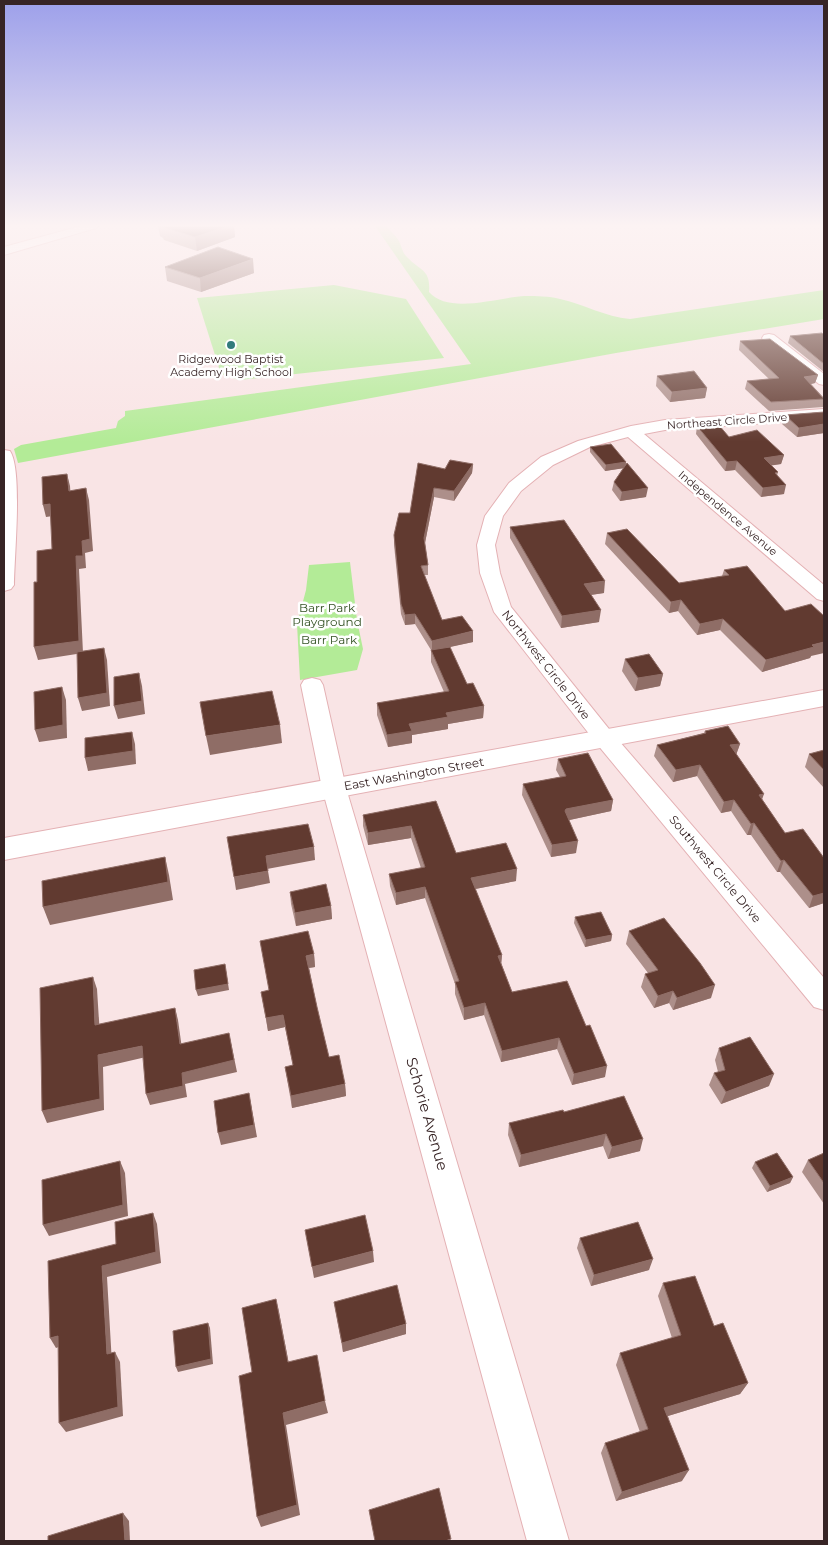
<svg xmlns="http://www.w3.org/2000/svg" width="828" height="1545" font-family="Montserrat,sans-serif">
	<style>
		.green { fill: #b3eb97 }
		.lines { fill: none; stroke-linecap: round; stroke-linejoin: round }
		.minor-casing { stroke: #e4b1b4; stroke-width: 2 }
		.tertiary-casing { stroke: #e4b1b4; stroke-width: 2 }
		.minor { fill: #fff; fill-rule: evenodd }
		.tertiary { fill: #fff; fill-rule: evenodd }
		.wall { fill: #ad8f8a }
		.shaded-wall { fill: #8f6d66 }
		.building { fill: #613a30; stroke: #8f6d66 }
		.poi-dot { fill: #327b7c; stroke: #fff; stroke-width: 2 }
		.labels { text-anchor: middle; stroke-width: 5; stroke-linejoin: round; paint-order: stroke }
		.far-poi-label { font-size: 11px; fill: #372425; stroke: #fff }
		.far-street-label { font-size: 11px; fill: #372425; stroke: #fff }
		.park-label { font-size: 12px; fill: #325022; stroke: #fff }
		.street-label { font-size: 12px; fill: #372425; stroke: #fff }
		.near-street-label { font-size: 15px; fill: #372425; stroke: #fff }
	</style>
	<rect width="100%" height="100%" fill="#f9e4e5"/>
	<g class="green">
		<path d="M375 226H386C390 230 396 236 399 241 402 247 402 253 408 258 420 271 431 269 429 292 449 315 498 297 525 296 537 296 549 296 560 299 584 304 605 317 630 319L824 290V319L616 353 18 463 14 449 21 445 116 428 118 421 125 416V411L471 364Z"/>
		<polygon points="334,285 406,299 444,358 239,380 221,374 197,298"/>
		<polygon points="350,562 357,620 363,649 357,670 300,680 297,624 306,590 309,565"/>
	</g>
	<g class="lines">
		<g class="minor-casing">
			<g id="minor">
				<polygon points="81,226 98,226 96,228 4,255 4,247"/>
				<polygon points="769,334 774,335 824,374 824,385 819,384 764,341 762,338 764,335"/>
				<polygon points="824,409 824,419 665,430 644,434 824,585 824,601 817,599 628,437 590,447 553,465 521,491 503,516 495,545 500,573 511,607 613,734 824,978 824,1010 814,1007 597,744 494,612 480,573 477,545 485,516 509,483 541,457 578,441 631,426 665,420"/>
				<path d="M4 450 10 451C23 470 14 558 14 585L11 589 4 591Z"/>
				<polygon points="312,678 320,680 323,685 346,788 569,1541 527,1541 322,788 301,685 304,680"/>
			</g>
		</g>
		<g class="tertiary-casing">
			<polygon id="tertiary" points="824,690 824,706 4,860 4,838"/>
		</g>
		<use href="#minor" class="minor"/>
		<use href="#tertiary" class="tertiary"/>
	</g>
	<g class="wall">
		<polygon points="158,226 234,226 235,237 197,251 164,240 163,238 160,236"/>
		<polygon points="165,267 254,273 201,292 167,281"/>
		<polygon points="824,335 824,372 788,343 790,336"/>
		<polygon points="740,341 818,375 815,383 811,384 824,398 823,407 769,411 745,389 747,381 769,379 739,350"/>
		<polygon points="657,376 707,388 705,398 670,402 656,386"/>
		<polygon points="824,412 824,433 797,437 782,424 785,415"/>
		<polygon points="697,426 784,455 781,464 771,465 778,472 777,476 784,494 761,497 735,470 725,471 696,434"/>
		<polygon points="590,447 626,462 626,464 646,497 620,501 612,490 614,482 623,468 605,471 590,452"/>
		<polygon points="473,464 472,473 454,501 434,497 425,543 428,565 428,575 424,575 442,620 473,642 444,648 467,684 484,706 483,718 448,724 448,729 412,735 412,743 388,747 377,715 377,703 444,692 431,662 431,650 415,624 405,625 401,614 394,545 394,535 445,469"/>
		<polygon points="510,527 604,593 591,595 599,622 561,628 510,538"/>
		<polygon points="607,533 679,583 722,576 724,570 811,656 810,658 762,672 720,630 697,635 678,611 669,613 605,544"/>
		<polygon points="625,659 663,674 660,686 635,691 622,671"/>
		<polygon points="705,731 740,744 736,755 762,799 785,833 824,858 824,903 809,908 780,872 777,872 751,835 747,835 731,811 721,813 697,776 673,782 654,756 657,745 704,733"/>
		<polygon points="824,750 824,788 805,767 809,754"/>
		<polygon points="558,759 613,800 611,811 569,820 576,853 551,857 522,795 523,784 560,777 556,770"/>
		<polygon points="436,801 456,853 516,881 475,889 502,955 501,963 512,992 605,1077 572,1085 557,1049 501,1062 484,1015 464,1020 455,994 455,984 425,898 396,905 390,886 389,874 421,868 411,838 368,845 363,826 363,815"/>
		<polygon points="290,892 331,906 332,919 296,926 291,904"/>
		<polygon points="575,917 612,935 611,941 585,947 574,923"/>
		<polygon points="629,931 711,998 673,1010 669,1003 654,1008 641,987 645,974 648,973 626,944"/>
		<polygon points="314,954 315,967 309,968 317,1007 329,1057 345,1084 346,1096 292,1108 285,1067 293,1065 285,1027 268,1031 261,992 269,991"/>
		<polygon points="719,1048 769,1086 721,1104 709,1085 714,1073 718,1072 715,1060"/>
		<polygon points="564,1112 640,1151 608,1159 603,1146 519,1167 508,1135 509,1123"/>
		<polygon points="824,1153 824,1204 802,1172 808,1160"/>
		<polygon points="755,1162 793,1177 790,1183 767,1192 752,1168"/>
		<polygon points="580,1238 649,1270 591,1286 577,1248"/>
		<polygon points="663,1283 714,1326 748,1383 740,1394 668,1416 682,1481 616,1501 601,1453 605,1443 640,1432 616,1365 620,1353 672,1338 658,1296"/>
		<polygon points="334,1302 406,1334 343,1352"/>
	</g>
	<g class="shaded-wall">
		<polygon points="229,226 234,226 235,237 197,251 195,237"/>
		<polygon points="253,259 254,273 201,292 200,278"/>
		<polygon points="818,375 815,383 802,386 804,377"/>
		<polygon points="707,388 705,398 670,402 672,392"/>
		<polygon points="824,424 824,433 797,437 799,428"/>
		<polygon points="784,455 781,464 762,467 764,458"/>
		<polygon points="737,461 735,470 725,471 727,462"/>
		<polygon points="626,462 625,468 605,471 606,465"/>
		<polygon points="473,464 472,473 454,501 454,491"/>
		<polygon points="67,474 70,486 71,502 69,491"/>
		<polygon points="786,485 784,494 761,497 763,488"/>
		<polygon points="86,488 89,500 93,551 85,553 86,568 79,569 83,653 38,660 34,647 76,556 82,541"/>
		<polygon points="434,488 434,497 424,548 424,538"/>
		<polygon points="648,488 646,497 620,501 622,492"/>
		<polygon points="50,504 53,516 46,517 43,505"/>
		<polygon points="605,581 604,593 583,596 584,584"/>
		<polygon points="681,600 678,611 669,613 671,602"/>
		<polygon points="601,610 599,622 561,628 562,616"/>
		<polygon points="415,614 415,624 405,625 405,615"/>
		<polygon points="723,619 720,630 697,635 700,624"/>
		<polygon points="473,631 473,642 432,651 432,641"/>
		<polygon points="824,642 824,653 811,656 810,658 762,672 766,660 812,645"/>
		<polygon points="104,648 107,660 110,706 82,711 78,698"/>
		<polygon points="139,673 142,686 145,714 118,719 114,706"/>
		<polygon points="663,674 660,686 635,691 638,678"/>
		<polygon points="62,687 66,700 67,738 39,742 35,730"/>
		<polygon points="484,706 483,718 448,724 448,729 412,735 412,743 388,747 387,735 409,724 446,713"/>
		<polygon points="280,725 282,743 210,755 206,736"/>
		<polygon points="132,732 135,744 136,764 88,771 85,758"/>
		<polygon points="740,744 736,755 730,745"/>
		<polygon points="700,765 697,776 673,782 676,770"/>
		<polygon points="764,794 760,805 759,795"/>
		<polygon points="613,800 611,811 565,821 565,811 566,809"/>
		<polygon points="734,800 731,811 721,813 724,802"/>
		<polygon points="754,823 751,835 747,835 751,824"/>
		<polygon points="411,826 411,838 368,845 368,833"/>
		<polygon points="578,841 576,853 551,857 552,845"/>
		<polygon points="314,847 315,860 267,869 266,856"/>
		<polygon points="165,857 169,875 173,900 50,925 43,907"/>
		<polygon points="784,860 780,872 777,872 781,861"/>
		<polygon points="517,869 516,881 470,890 471,878"/>
		<polygon points="268,871 270,883 236,890 234,877"/>
		<polygon points="425,887 425,898 396,905 396,893"/>
		<polygon points="824,893 824,903 809,908 813,896"/>
		<polygon points="331,906 332,919 296,926 295,913"/>
		<polygon points="612,935 611,941 585,947 586,940"/>
		<polygon points="314,954 315,967 308,968 306,956"/>
		<polygon points="502,955 501,967 498,956"/>
		<polygon points="225,964 229,990 198,996 196,990"/>
		<polygon points="93,977 97,989 100,1036 95,1025"/>
		<polygon points="715,985 711,998 673,1010 677,998"/>
		<polygon points="673,991 669,1003 654,1008 658,996"/>
		<polygon points="485,1003 484,1015 464,1020 464,1008"/>
		<polygon points="175,1008 178,1020 183,1056 180,1044"/>
		<polygon points="283,1015 285,1027 268,1031 266,1018"/>
		<polygon points="229,1033 237,1072 185,1084 187,1097 150,1105 146,1094 182,1073"/>
		<polygon points="559,1038 557,1049 501,1062 502,1051"/>
		<polygon points="142,1046 146,1057 103,1067 104,1110 47,1123 42,1111 98,1055"/>
		<polygon points="607,1066 605,1077 572,1085 574,1074"/>
		<polygon points="774,1074 769,1086 721,1104 726,1092"/>
		<polygon points="345,1084 346,1096 292,1108 291,1096"/>
		<polygon points="249,1093 257,1137 221,1145 218,1133"/>
		<polygon points="606,1134 603,1146 519,1167 521,1155"/>
		<polygon points="643,1139 640,1151 608,1159 612,1147"/>
		<polygon points="120,1161 125,1173 128,1216 49,1236 43,1225"/>
		<polygon points="793,1177 790,1183 767,1192 770,1186"/>
		<polygon points="153,1213 157,1224 161,1263 107,1277 112,1364 107,1354 102,1266"/>
		<polygon points="373,1251 374,1262 314,1278 312,1267"/>
		<polygon points="653,1259 649,1270 591,1286 594,1275"/>
		<polygon points="276,1299 279,1312 291,1375 288,1362"/>
		<polygon points="208,1323 210,1328 213,1364 178,1372 176,1367"/>
		<polygon points="406,1324 406,1334 343,1352 342,1343"/>
		<polygon points="58,1336 64,1345 56,1348 50,1338"/>
		<polygon points="115,1352 120,1362 123,1416 66,1432 59,1423"/>
		<polygon points="748,1383 740,1394 658,1419 664,1408"/>
		<polygon points="325,1401 328,1413 286,1425 300,1515 261,1527 257,1517 283,1413"/>
		<polygon points="689,1470 682,1481 616,1501 622,1492"/>
		<polygon points="123,1513 129,1521 130,1541 125,1541"/>
	</g>
	<g class="building">
		<polygon points="166,226 229,226 195,237 162,227"/>
		<polygon points="218,247 253,259 200,278 165,267"/>
		<polygon points="822,333 824,335 824,364 790,336"/>
		<polygon points="770,339 818,375 804,377 824,399 771,402 747,381 779,378 740,341"/>
		<polygon points="694,371 707,388 672,392 657,376"/>
		<polygon points="824,412 824,424 799,428 785,415"/>
		<polygon points="718,424 729,437 757,430 784,455 764,458 778,472 775,473 786,485 763,488 737,461 727,462 697,426"/>
		<polygon points="611,444 626,462 606,465 590,447"/>
		<polygon points="450,460 473,464 454,491 434,488 424,538 428,565 421,566 442,620 462,616 473,631 432,641 415,614 405,615 401,604 394,535 399,513 410,513 418,463 445,469"/>
		<polygon points="627,463 648,488 622,492 614,482"/>
		<polygon points="67,474 69,491 86,488 90,539 82,541 83,556 76,556 79,641 34,647 34,582 37,582 37,551 52,549 50,504 43,505 42,477"/>
		<polygon points="564,520 605,581 584,584 601,610 562,616 510,527"/>
		<polygon points="627,529 679,583 729,575 724,570 747,566 785,611 811,604 824,616 824,642 812,645 814,647 766,660 723,619 700,624 681,600 671,602 607,533"/>
		<polygon points="450,647 467,684 473,683 484,706 446,713 448,717 409,724 412,731 387,735 377,703 449,691 431,650"/>
		<polygon points="104,648 107,693 78,698 77,652"/>
		<polygon points="649,654 663,674 638,678 625,659"/>
		<polygon points="139,673 142,701 114,706 114,677"/>
		<polygon points="62,687 63,725 35,730 34,692"/>
		<polygon points="272,691 280,725 206,736 200,702"/>
		<polygon points="728,726 740,744 730,745 764,794 759,795 785,833 803,829 824,858 824,893 813,896 784,860 781,861 754,823 751,824 734,800 724,802 700,765 676,770 657,745 706,733 705,731"/>
		<polygon points="132,732 133,751 85,758 85,738"/>
		<polygon points="824,750 824,770 809,754"/>
		<polygon points="588,753 613,800 566,809 565,811 578,841 552,845 523,784 566,776 558,759"/>
		<polygon points="436,801 456,853 506,843 517,869 471,878 502,955 498,956 512,992 567,981 586,1026 590,1025 607,1066 574,1074 559,1038 502,1051 485,1003 464,1008 455,982 459,981 425,887 396,893 389,874 425,867 411,826 368,833 363,815"/>
		<polygon points="308,824 314,847 266,856 268,871 234,877 227,837"/>
		<polygon points="165,857 168,882 43,907 42,881"/>
		<polygon points="326,884 331,906 295,913 290,892"/>
		<polygon points="601,912 612,935 586,940 575,917"/>
		<polygon points="664,918 700,963 715,985 677,998 673,991 658,996 645,974 658,970 629,931"/>
		<polygon points="308,931 314,954 306,956 317,1007 329,1057 339,1055 345,1084 291,1096 285,1067 293,1065 283,1015 266,1018 261,992 269,990 260,941"/>
		<polygon points="225,964 228,984 196,990 194,970"/>
		<polygon points="93,977 95,1025 175,1008 180,1044 229,1033 234,1060 182,1073 183,1086 146,1094 142,1046 98,1055 100,1099 42,1111 40,988"/>
		<polygon points="750,1037 774,1074 726,1092 714,1073 725,1070 719,1048"/>
		<polygon points="249,1093 254,1125 218,1133 214,1101"/>
		<polygon points="624,1096 643,1139 612,1147 606,1134 521,1155 509,1123 563,1110 564,1112"/>
		<polygon points="777,1153 793,1177 770,1186 755,1162"/>
		<polygon points="824,1153 824,1183 808,1160"/>
		<polygon points="120,1161 123,1205 43,1225 42,1180"/>
		<polygon points="153,1213 156,1252 102,1266 107,1354 115,1352 118,1407 59,1423 58,1336 50,1338 48,1261 116,1244 115,1222"/>
		<polygon points="365,1215 373,1251 312,1267 305,1230"/>
		<polygon points="638,1222 653,1259 594,1275 580,1238"/>
		<polygon points="695,1276 714,1326 723,1323 748,1383 664,1408 689,1470 622,1492 605,1443 648,1429 620,1353 681,1335 663,1283"/>
		<polygon points="397,1285 406,1324 342,1343 334,1302"/>
		<polygon points="276,1299 288,1362 317,1355 325,1401 283,1413 297,1505 257,1517 239,1376 252,1372 242,1308"/>
		<polygon points="208,1323 211,1359 176,1367 173,1331"/>
		<polygon points="439,1488 451,1539 445,1541 375,1541 369,1510"/>
		<polygon points="123,1513 125,1541 48,1541 48,1536"/>
	</g>
	<linearGradient id="sky" x2="0" y2="1"><stop stop-color="#9da0ea"/><stop offset="0.51" stop-color="#fcf3f3"/><stop offset="1" stop-color="#fcf3f3" stop-opacity="0"/></linearGradient>
	<rect width="828" height="442" fill="url(#sky)"/>
	<circle class="poi-dot" cx="231" cy="345" r="5"/>
	<g class="labels">
		<g class="far-poi-label">
			<text x="231" y="363">Ridgewood Baptist<tspan x="231" dy="13">Academy High School</tspan></text>
		</g>
		<g class="far-street-label">
			<text transform="translate(727 421) rotate(-4)" y="4">Northeast Circle Drive</text>
			<text transform="translate(728 513) rotate(40)" y="4">Independence Avenue</text>
		</g>
		<g class="park-label">
			<text x="327" y="612">Barr Park<tspan x="327" dy="14">Playground</tspan></text>
			<text x="329" y="644">Barr Park</text>
		</g>
		<g class="street-label">
			<text transform="translate(546 665) rotate(52)" y="4">Northwest Circle Drive</text>
			<text transform="translate(414 774) rotate(-10)" y="4">East Washington Street</text>
			<text transform="translate(715 869) rotate(50)" y="4">Southwest Circle Drive</text>
		</g>
		<g class="near-street-label">
			<text transform="translate(427 1114) rotate(74)" y="5">Schorie Avenue</text>
		</g>
	</g>
	<rect width="828" height="1545" fill="none" stroke="#372425" stroke-width="10"/>
</svg>
